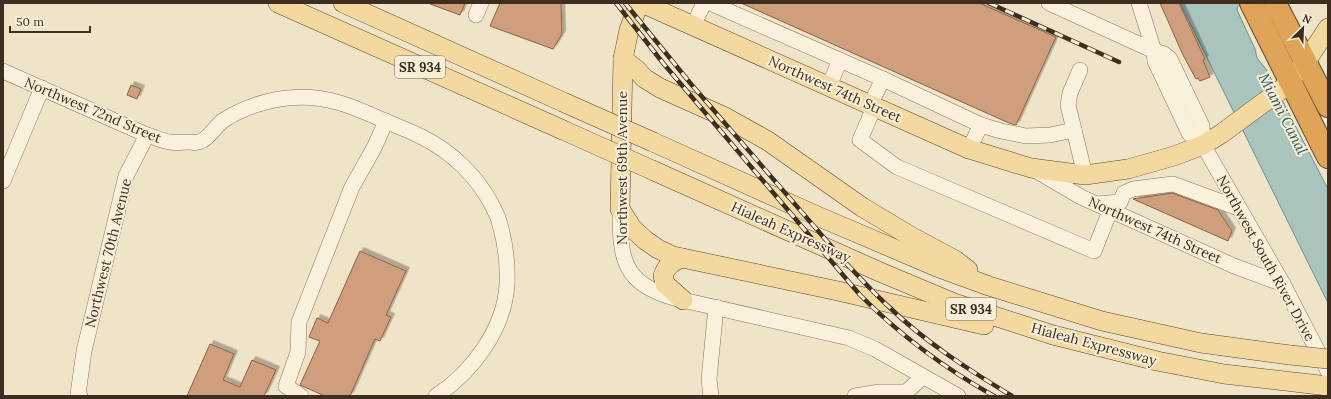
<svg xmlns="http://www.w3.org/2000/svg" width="1331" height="399" font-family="Lora,serif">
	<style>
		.water { fill: #a9c4bc; stroke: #6f938a }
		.building { fill: #cf9f7d; stroke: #8d5f41; filter: url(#shadow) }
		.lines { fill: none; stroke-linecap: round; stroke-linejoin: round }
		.minor-casing { stroke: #8d765c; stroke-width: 16 }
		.major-casing { stroke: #5b4430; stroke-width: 20 }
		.highway-casing { stroke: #5b4430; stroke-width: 24 }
		.minor { stroke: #faf1dc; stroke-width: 15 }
		.major { stroke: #f3d9a0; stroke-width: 19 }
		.highway { stroke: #e0a458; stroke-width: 22 }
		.rail-casing { stroke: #3d2e20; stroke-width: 4.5 }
		.rail { stroke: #f7eed8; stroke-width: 3; stroke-dasharray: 9; stroke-linecap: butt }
		.major-bridge-casing { stroke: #5b4430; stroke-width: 20; stroke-linecap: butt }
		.major-bridge { stroke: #f3d9a0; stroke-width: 19 }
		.labels { text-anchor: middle; stroke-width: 4; stroke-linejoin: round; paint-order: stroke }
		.shield { fill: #f7eed8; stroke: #756857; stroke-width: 1 }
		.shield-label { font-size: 13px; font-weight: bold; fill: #3d2e20 }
		.street-label { font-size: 14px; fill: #3d2e20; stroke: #f7eed8 }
		.water-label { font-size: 15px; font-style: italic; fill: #2f5d5a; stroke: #f7eed8 }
	</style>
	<defs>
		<filter id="shadow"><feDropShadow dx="3.5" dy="-3.5" stdDeviation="0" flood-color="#0004"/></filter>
	</defs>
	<rect width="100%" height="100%" fill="#f0e4c8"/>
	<polygon class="water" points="1180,3 1240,3 1240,5 1238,6 1237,10 1255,49 1257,58 1266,69 1328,189 1328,303"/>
	<g class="building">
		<polygon points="430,3 465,3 460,15 430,4"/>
		<polygon points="500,3 561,3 562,34 553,49 490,26"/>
		<polygon points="741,3 979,3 1056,37 1016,125 1009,123"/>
		<polygon points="1160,3 1179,3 1205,59 1203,60 1210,77 1200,81 1198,78 1196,79 1183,55"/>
		<polygon points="131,85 141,89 137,99 127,95"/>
		<polygon points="1172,193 1218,210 1232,231 1228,241 1133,199"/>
		<polygon points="360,251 406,271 386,315 391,317 380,341 375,339 350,396 325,396 300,385 320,341 309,337 317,318 328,323"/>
		<polygon points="210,344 234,354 223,380 240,387 252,360 276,370 264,396 187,396"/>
	</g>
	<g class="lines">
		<g class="minor-casing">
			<g id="minor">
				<polyline points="710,3 883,79 981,125 1001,131 1026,136 1050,135 1074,130"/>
				<polyline points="1049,3 1154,51 1164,54 1170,59 1202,126 1203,145"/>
				<polyline points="1139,3 1154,51 1155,61 1189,133 1203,145 1214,164 1283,284 1328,371"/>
				<polyline points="476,15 481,3"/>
				<polyline points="693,26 704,3"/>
				<polyline points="1080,70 1070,93 1068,105 1085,175"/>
				<path d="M3 71 147 135C155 137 163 142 171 142 177 143 183 142 189 142 192 142 196 143 199 142 209 139 215 126 224 120 242 108 267 100 288 98 325 94 352 106 385 121 397 126 410 131 422 137 452 152 478 177 493 207 495 212 498 216 499 221 505 241 508 264 507 285 504 330 472 372 436 396"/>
				<polyline points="829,86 840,60"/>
				<polyline points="870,105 883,79"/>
				<polyline points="874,107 860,140 897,167 1094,251 1110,211"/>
				<polyline points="969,149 981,125"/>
				<polyline points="1035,170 1081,197 1234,266 1283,284"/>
				<polyline points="3,181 42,88"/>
				<polyline points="1097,204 1120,202 1124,193 1133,189 1173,184 1238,208"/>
				<path d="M620 209C620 258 622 283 674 298L849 338 875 349 958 396"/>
				<polyline points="80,396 78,394 84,351 126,176 147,135"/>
				<polyline points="301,396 286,386 298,352 299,322 352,187 374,148 386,121"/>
				<polyline points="711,396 709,379 716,307"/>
				<polyline points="855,396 880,392 906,392 923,377"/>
			</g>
		</g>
		<g class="major-casing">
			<g id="major">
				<polyline points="278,3 563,130"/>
				<polyline points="343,3 563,102"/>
				<polyline points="639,3 629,30 623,59 620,209 632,228 645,240 658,249 673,256 838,291 984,325"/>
				<polyline points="642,3 969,149 1031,168 1085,175 1128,169 1174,156 1203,145 1221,134 1282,89 1305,63 1328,28"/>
				<polyline points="623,59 637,70 644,78 660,88 725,117 768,141 862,207 912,237 955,260 968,270"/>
				<polyline points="653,142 815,215 937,267 989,286 1102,321 1201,343 1290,355"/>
				<polyline points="652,170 880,272 954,303 1019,324 1053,335 1157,361 1224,374 1328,386"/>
				<path d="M682 258C672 262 666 266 663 276L665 284 683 300"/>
			</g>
		</g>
		<g class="highway-casing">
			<g id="highway">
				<polyline points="1251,3 1328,157"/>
				<polyline points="1275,3 1328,106"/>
			</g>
		</g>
		<use href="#minor" class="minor"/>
		<use href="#major" class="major"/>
		<use href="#highway" class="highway"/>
		<g class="rail-casing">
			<g id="rail">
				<path d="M616 3 663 63 860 295C900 335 944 368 994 396"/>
				<path d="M625 3 691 84 845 262C859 277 873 292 888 306 925 342 969 370 1012 396"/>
				<polyline points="989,3 1119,62"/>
			</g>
		</g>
		<use href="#rail" class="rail"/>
		<g class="major-bridge-casing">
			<g id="major-bridge">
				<polyline points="563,102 653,142"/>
				<polyline points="563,130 652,170"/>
				<polyline points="1290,355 1328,359"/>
			</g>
		</g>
		<use href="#major-bridge" class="major-bridge"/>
	</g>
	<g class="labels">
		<g class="shield">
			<rect x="395" y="56" width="50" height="22" rx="3"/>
			<rect x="946" y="298" width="50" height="22" rx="3"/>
		</g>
		<g class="shield-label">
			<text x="420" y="72">SR 934</text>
			<text x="971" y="314">SR 934</text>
		</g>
		<g class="street-label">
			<text transform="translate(835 89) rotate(24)" y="5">Northwest 74th Street</text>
			<text transform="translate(93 110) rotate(23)" y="5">Northwest 72nd Street</text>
			<text transform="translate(622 168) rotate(-90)" y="5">Northwest 69th Avenue</text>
			<text transform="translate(1155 230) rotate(24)" y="5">Northwest 74th Street</text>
			<text transform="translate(791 232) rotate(24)" y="5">Hialeah Expressway</text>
			<text transform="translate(108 253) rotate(-76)" y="5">Northwest 70th Avenue</text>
			<text transform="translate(1266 258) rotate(61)" y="5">Northwest South River Drive</text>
			<text transform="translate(1094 344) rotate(15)" y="5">Hialeah Expressway</text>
		</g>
		<g class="water-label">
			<text transform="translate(1283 114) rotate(63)" y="5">Miami Canal</text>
		</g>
	</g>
	<rect width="1331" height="399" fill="none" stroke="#3d2e20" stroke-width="8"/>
	<g transform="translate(1303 28) rotate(24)" stroke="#f7eed8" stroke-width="3" paint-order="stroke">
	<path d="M0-3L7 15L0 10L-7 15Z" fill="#3d2e20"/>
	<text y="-6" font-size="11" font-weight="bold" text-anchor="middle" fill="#3d2e20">N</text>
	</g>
	<path d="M10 26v6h80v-6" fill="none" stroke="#3d2e20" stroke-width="2"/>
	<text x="16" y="26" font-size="12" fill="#3d2e20" stroke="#f7eed8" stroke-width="3" paint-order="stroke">50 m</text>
</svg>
